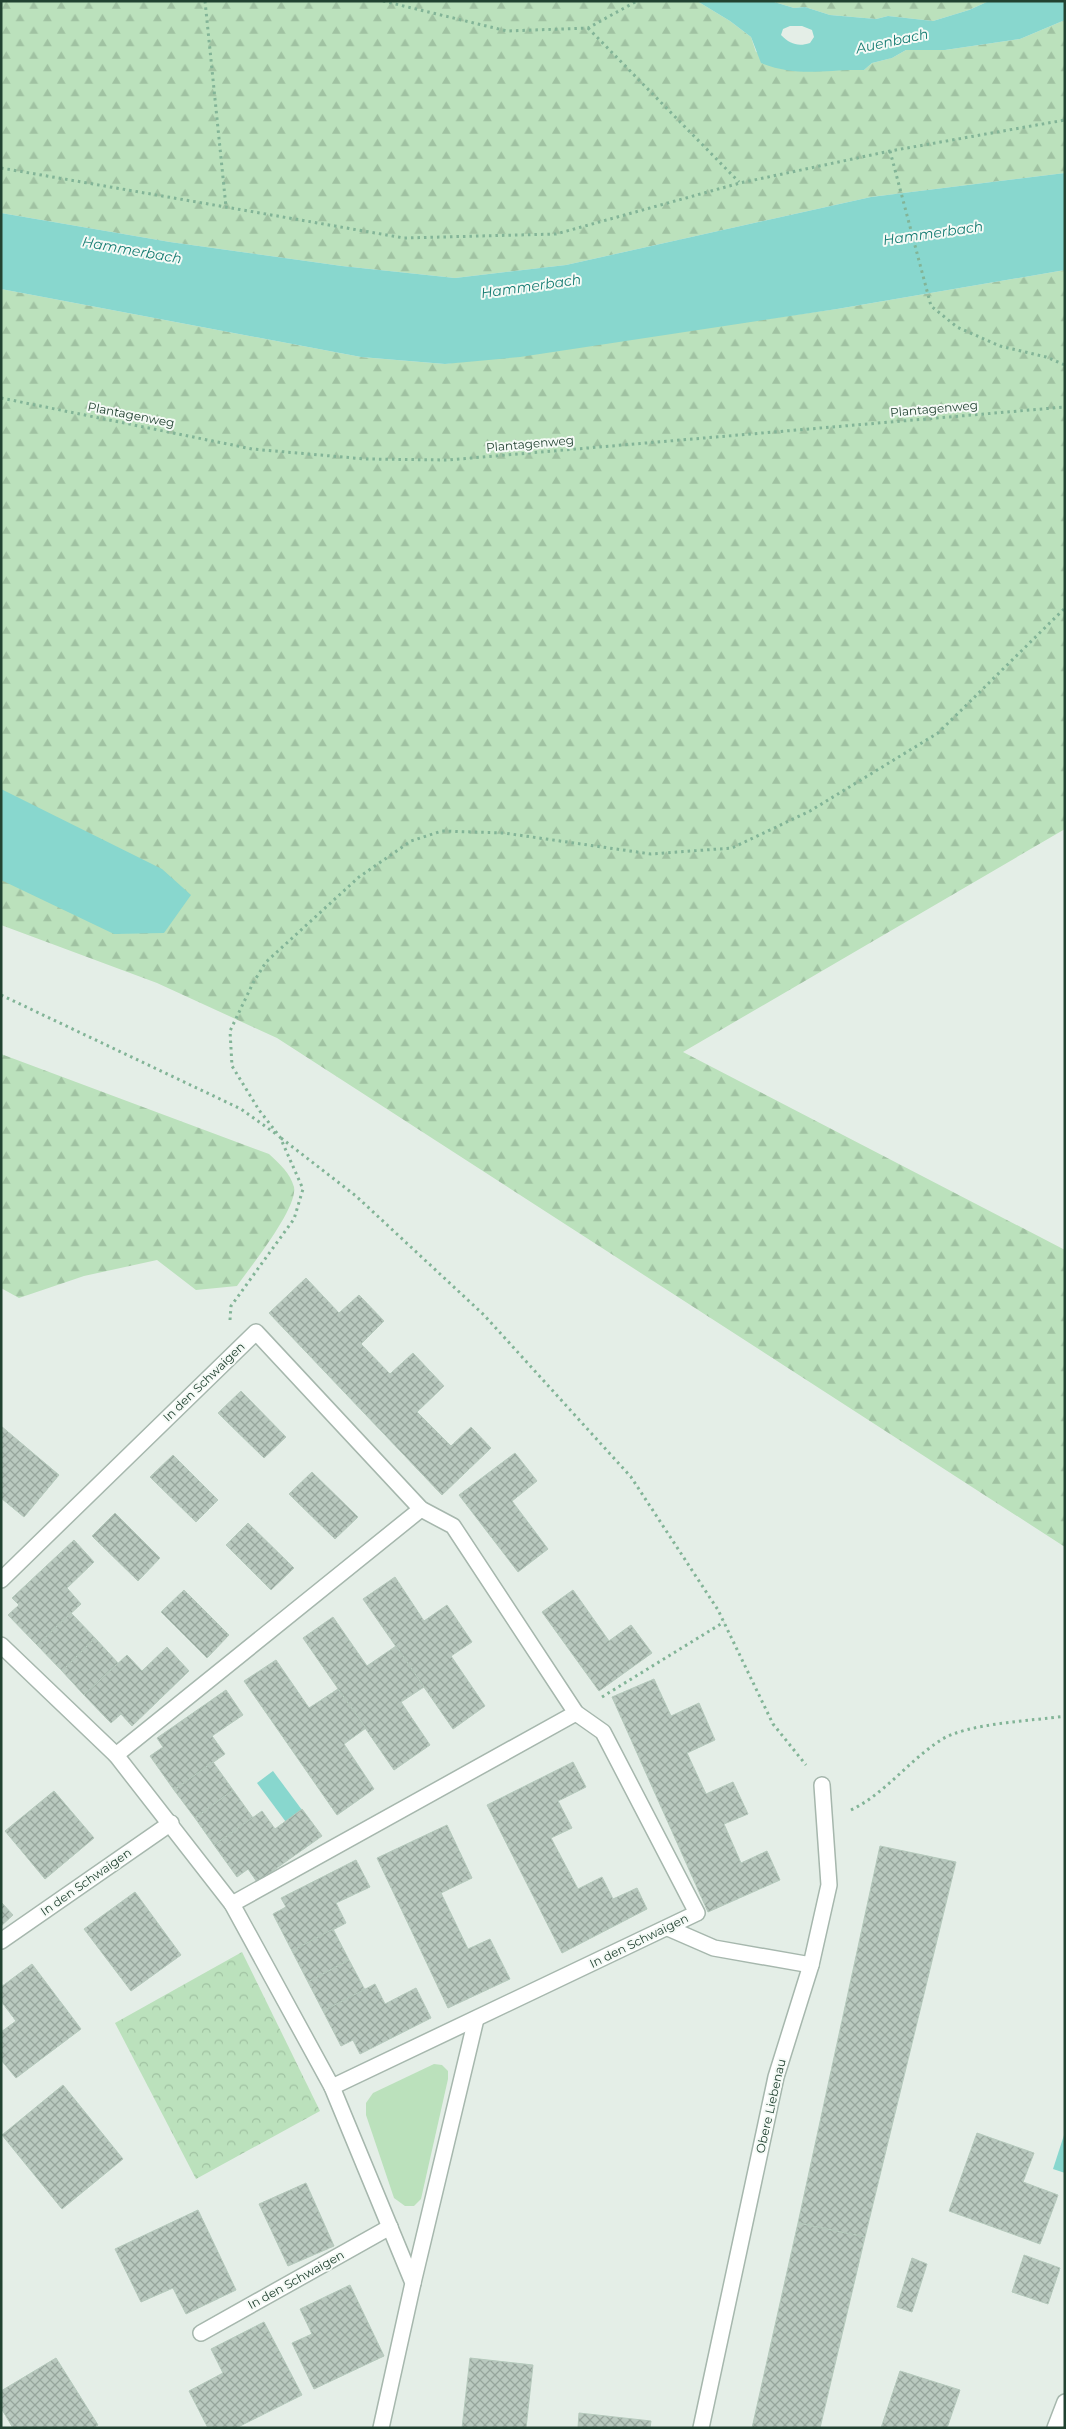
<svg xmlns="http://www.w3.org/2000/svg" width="1066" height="2429" font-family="Montserrat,sans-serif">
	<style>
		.green { fill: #bbe1bc }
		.forest { fill: url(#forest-firs) }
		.park { fill: url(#park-crowns) }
		.water { fill: #88d7ce; fill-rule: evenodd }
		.building { fill: url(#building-cross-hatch); stroke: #b5c9bc }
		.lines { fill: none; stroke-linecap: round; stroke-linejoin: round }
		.minor-casing { stroke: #a6b7ad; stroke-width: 18 }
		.path { stroke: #82b497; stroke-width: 3; stroke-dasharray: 2.5 4; stroke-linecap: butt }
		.minor { stroke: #fff; stroke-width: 15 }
		.labels { text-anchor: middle; stroke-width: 4; stroke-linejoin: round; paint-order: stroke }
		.street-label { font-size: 12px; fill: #214231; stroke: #f5faf6 }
		.water-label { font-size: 14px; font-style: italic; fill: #177d73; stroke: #f5faf6 }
	</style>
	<defs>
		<pattern id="forest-firs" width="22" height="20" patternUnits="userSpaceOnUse" patternTransform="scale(1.25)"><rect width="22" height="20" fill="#bbe1bc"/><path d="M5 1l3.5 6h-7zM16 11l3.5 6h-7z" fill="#a0c2a2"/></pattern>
		<pattern id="park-crowns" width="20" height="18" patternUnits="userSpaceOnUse" patternTransform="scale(1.25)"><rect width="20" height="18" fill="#bbe1bc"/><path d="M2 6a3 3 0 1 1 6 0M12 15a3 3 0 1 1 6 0" fill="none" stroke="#a0c2a2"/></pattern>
		<pattern id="building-cross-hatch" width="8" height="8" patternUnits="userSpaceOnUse" patternTransform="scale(1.25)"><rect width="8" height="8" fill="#b9c9bf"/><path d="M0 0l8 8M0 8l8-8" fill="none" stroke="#96a59c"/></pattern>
	</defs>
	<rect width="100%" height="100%" fill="#e4eee7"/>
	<polygon class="green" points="434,2064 442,2065 448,2071 448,2079 421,2199 414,2206 405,2206 394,2198 366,2115 366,2103 373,2093"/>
	<g class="forest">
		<polygon points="1,1 697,1 730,21 751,37 756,52 850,70 864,70 872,63 892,58 906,50 945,50 1020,39 1065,20 1065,173 871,197 566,265 455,278 342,266 170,242 1,213"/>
		<polygon points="771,1 989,1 969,10 933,21 888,16 876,19 830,15 805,7 794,8"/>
		<polygon points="1065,270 1065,829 683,1052 1065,1250 1065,1547 277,1038 157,983 1,925 1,289 361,357 445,364 837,309"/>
		<path d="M1 1054 269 1154C280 1164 290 1173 294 1187 298 1208 250 1267 237 1286L196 1290 157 1260 84 1276 19 1298 1 1288Z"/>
	</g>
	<polygon class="park" points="242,1952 320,2111 196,2179 115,2023"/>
	<g class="water">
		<path d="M697 1H771L794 8 805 7 830 15 876 19 888 16 933 21 969 10 989 1H1065V20L1020 39 945 50H906L892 58 872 63 864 70C825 69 800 78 761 63L751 37 730 21ZM790 26H802L812 30 814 37 810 43C798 47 790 44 781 35L783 29Z"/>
		<polygon points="1065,173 1065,270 837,309 520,357 445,364 361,357 1,289 1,213 170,242 342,266 455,278 566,265 871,197"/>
		<polygon points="1,789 162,869 191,895 164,933 114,934 1,880"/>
		<polygon points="273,1771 302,1810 286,1822 257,1783"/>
		<polygon points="1065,2132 1065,2173 1053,2169"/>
	</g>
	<g class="building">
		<polygon points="306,1278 339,1313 359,1295 384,1321 361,1344 390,1374 413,1353 444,1386 417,1412 451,1446 471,1427 491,1448 442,1495 269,1313"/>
		<polygon points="241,1391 286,1437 264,1458 218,1413"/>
		<polygon points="1,1426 59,1475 24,1517 1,1498"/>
		<polygon points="515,1453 537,1481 512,1501 548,1549 518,1572 459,1495"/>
		<polygon points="173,1455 218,1500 196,1522 150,1477"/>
		<polygon points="312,1472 358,1517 335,1539 289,1494"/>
		<polygon points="115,1513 160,1558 138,1581 92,1536"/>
		<polygon points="248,1523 294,1568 271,1590 226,1545"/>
		<polygon points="74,1540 94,1562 67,1588 81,1604 37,1645 8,1615 19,1605 12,1598"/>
		<polygon points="395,1577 424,1621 447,1605 472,1642 451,1656 485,1706 453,1729 363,1599"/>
		<polygon points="184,1590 229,1635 207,1658 161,1612"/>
		<polygon points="573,1590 609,1641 631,1625 652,1653 599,1691 542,1612"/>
		<polygon points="71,1613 95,1638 62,1671 37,1645"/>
		<polygon points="333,1617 367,1666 396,1646 424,1687 401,1702 430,1745 394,1770 303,1638"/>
		<polygon points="95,1638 118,1663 84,1695 62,1671"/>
		<polygon points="167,1647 189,1671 132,1726 121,1714 111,1723 84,1695 127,1655 142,1671"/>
		<polygon points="276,1660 309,1708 338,1689 366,1728 344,1744 374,1789 337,1815 244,1681"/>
		<polygon points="654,1679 671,1716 699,1703 715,1740 687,1753 706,1794 733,1782 748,1814 724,1824 741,1863 767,1851 780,1880 708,1912 612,1697"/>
		<polygon points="226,1690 243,1715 212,1736 225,1754 174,1790 150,1756 163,1747 157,1738"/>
		<polygon points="213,1762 233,1790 195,1818 174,1790"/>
		<polygon points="573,1762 586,1787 558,1801 572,1828 551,1838 578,1889 602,1877 613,1899 637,1888 647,1909 562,1953 487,1805"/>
		<polygon points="233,1790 253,1818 214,1845 195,1818"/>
		<polygon points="54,1791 94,1838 45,1879 5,1831"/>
		<polygon points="302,1809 322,1836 257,1882 248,1869 237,1877 214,1845 262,1811 275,1829"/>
		<polygon points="447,1825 472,1878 441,1893 468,1949 490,1939 510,1979 448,2008 377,1858"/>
		<polygon points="880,1846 956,1862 865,2237 798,2223"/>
		<polygon points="356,1860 370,1887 336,1903 346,1923 292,1951 273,1914 286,1907 281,1898"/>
		<polygon points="135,1892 181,1955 131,1991 84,1929"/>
		<polygon points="1,1902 13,1915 1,1926"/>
		<polygon points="333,1929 349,1960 308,1982 292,1951"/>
		<polygon points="349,1960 365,1990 323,2011 308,1982"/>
		<polygon points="32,1964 81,2029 16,2078 1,2060 1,2032 16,2021 1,2001 1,1987"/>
		<polygon points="375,1984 385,2004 416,1988 431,2018 360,2054 353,2040 341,2046 323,2011"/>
		<polygon points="63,2085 123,2159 62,2209 2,2135"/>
		<polygon points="977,2133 1034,2153 1023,2182 1058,2195 1040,2244 949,2211"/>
		<polygon points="306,2183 334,2246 288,2266 259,2204"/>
		<polygon points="198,2210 236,2290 186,2314 173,2288 141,2302 115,2249"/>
		<polygon points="798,2223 865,2237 820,2428 752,2428"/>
		<polygon points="1024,2255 1060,2268 1048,2304 1012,2292"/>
		<polygon points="912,2258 927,2264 912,2312 897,2307"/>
		<polygon points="350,2285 384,2356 314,2389 292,2343 312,2334 300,2309"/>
		<polygon points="264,2322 302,2395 236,2428 208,2428 189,2391 223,2373 211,2349"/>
		<polygon points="56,2358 98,2425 93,2428 13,2428 1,2408 1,2391"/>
		<polygon points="470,2358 533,2365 526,2428 462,2428"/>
		<polygon points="900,2371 960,2390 947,2428 881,2428"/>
		<polygon points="579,2413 651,2421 650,2428 578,2428"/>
	</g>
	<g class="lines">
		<g class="minor-casing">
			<g id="minor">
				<polyline points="1,1580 256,1332 421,1509 453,1526 576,1713 603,1732 697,1913 332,2087"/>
				<polyline points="1,1645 116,1755 232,1904 332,2087 413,2283 381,2428"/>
				<polyline points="116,1755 421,1509"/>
				<polyline points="232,1904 576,1713"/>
				<polyline points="668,1928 714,1948 811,1965"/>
				<polyline points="1,1941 171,1823"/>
				<polyline points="413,2283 476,2019"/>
				<polyline points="201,2333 390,2227"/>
				<polyline points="701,2428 776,2077 811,1965 829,1885 822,1785"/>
				<polyline points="1055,2428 1065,2402"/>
			</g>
		</g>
		<g class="path">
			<polyline points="205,1 226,207"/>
			<polyline points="383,1 507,31 588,28 637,1"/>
			<polyline points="588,28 739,182"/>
			<polyline points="890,151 931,306 957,327 1000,346 1046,357 1065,365"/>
			<polyline points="1,168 404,238 556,234 740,183 890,151 1065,120"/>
			<polyline points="1,398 252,449 365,459 448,460 1065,407"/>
			<polyline points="1,995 241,1109 276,1134"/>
			<polyline points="281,1138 356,1196 484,1315 631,1477 718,1610 773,1724 806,1765"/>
			<polyline points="230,1320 231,1306 294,1219 303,1189 280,1137 259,1110 232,1066 230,1031 253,983 266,962 359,877 411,841 442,831 504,833 651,854 732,848 810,811 938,733 1065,608"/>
			<polyline points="602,1697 724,1622"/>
			<path d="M851 1810C886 1793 908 1761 941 1740 967 1723 1032 1721 1065 1716"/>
		</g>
		<use href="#minor" class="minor"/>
	</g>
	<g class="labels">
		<g class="street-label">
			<text transform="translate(934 409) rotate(-5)" y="4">Plantagenweg</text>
			<text transform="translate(131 415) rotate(11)" y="4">Plantagenweg</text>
			<text transform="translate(530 444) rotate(-5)" y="4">Plantagenweg</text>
			<text transform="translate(204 1382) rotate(-44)" y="4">In den Schwaigen</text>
			<text transform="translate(86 1882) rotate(-35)" y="4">In den Schwaigen</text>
			<text transform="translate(639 1941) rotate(-26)" y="4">In den Schwaigen</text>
			<text transform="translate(771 2106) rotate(-77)" y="4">Obere Liebenau</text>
			<text transform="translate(296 2280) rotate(-29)" y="4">In den Schwaigen</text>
		</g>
		<g class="water-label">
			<text transform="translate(892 41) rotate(-12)" y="5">Auenbach</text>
			<text transform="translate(933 233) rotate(-8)" y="5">Hammerbach</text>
			<text transform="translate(132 250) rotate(10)" y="5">Hammerbach</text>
			<text transform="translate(531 286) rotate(-8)" y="5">Hammerbach</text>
		</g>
	</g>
	<rect width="1066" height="2429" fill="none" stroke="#214231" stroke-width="5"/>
</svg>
